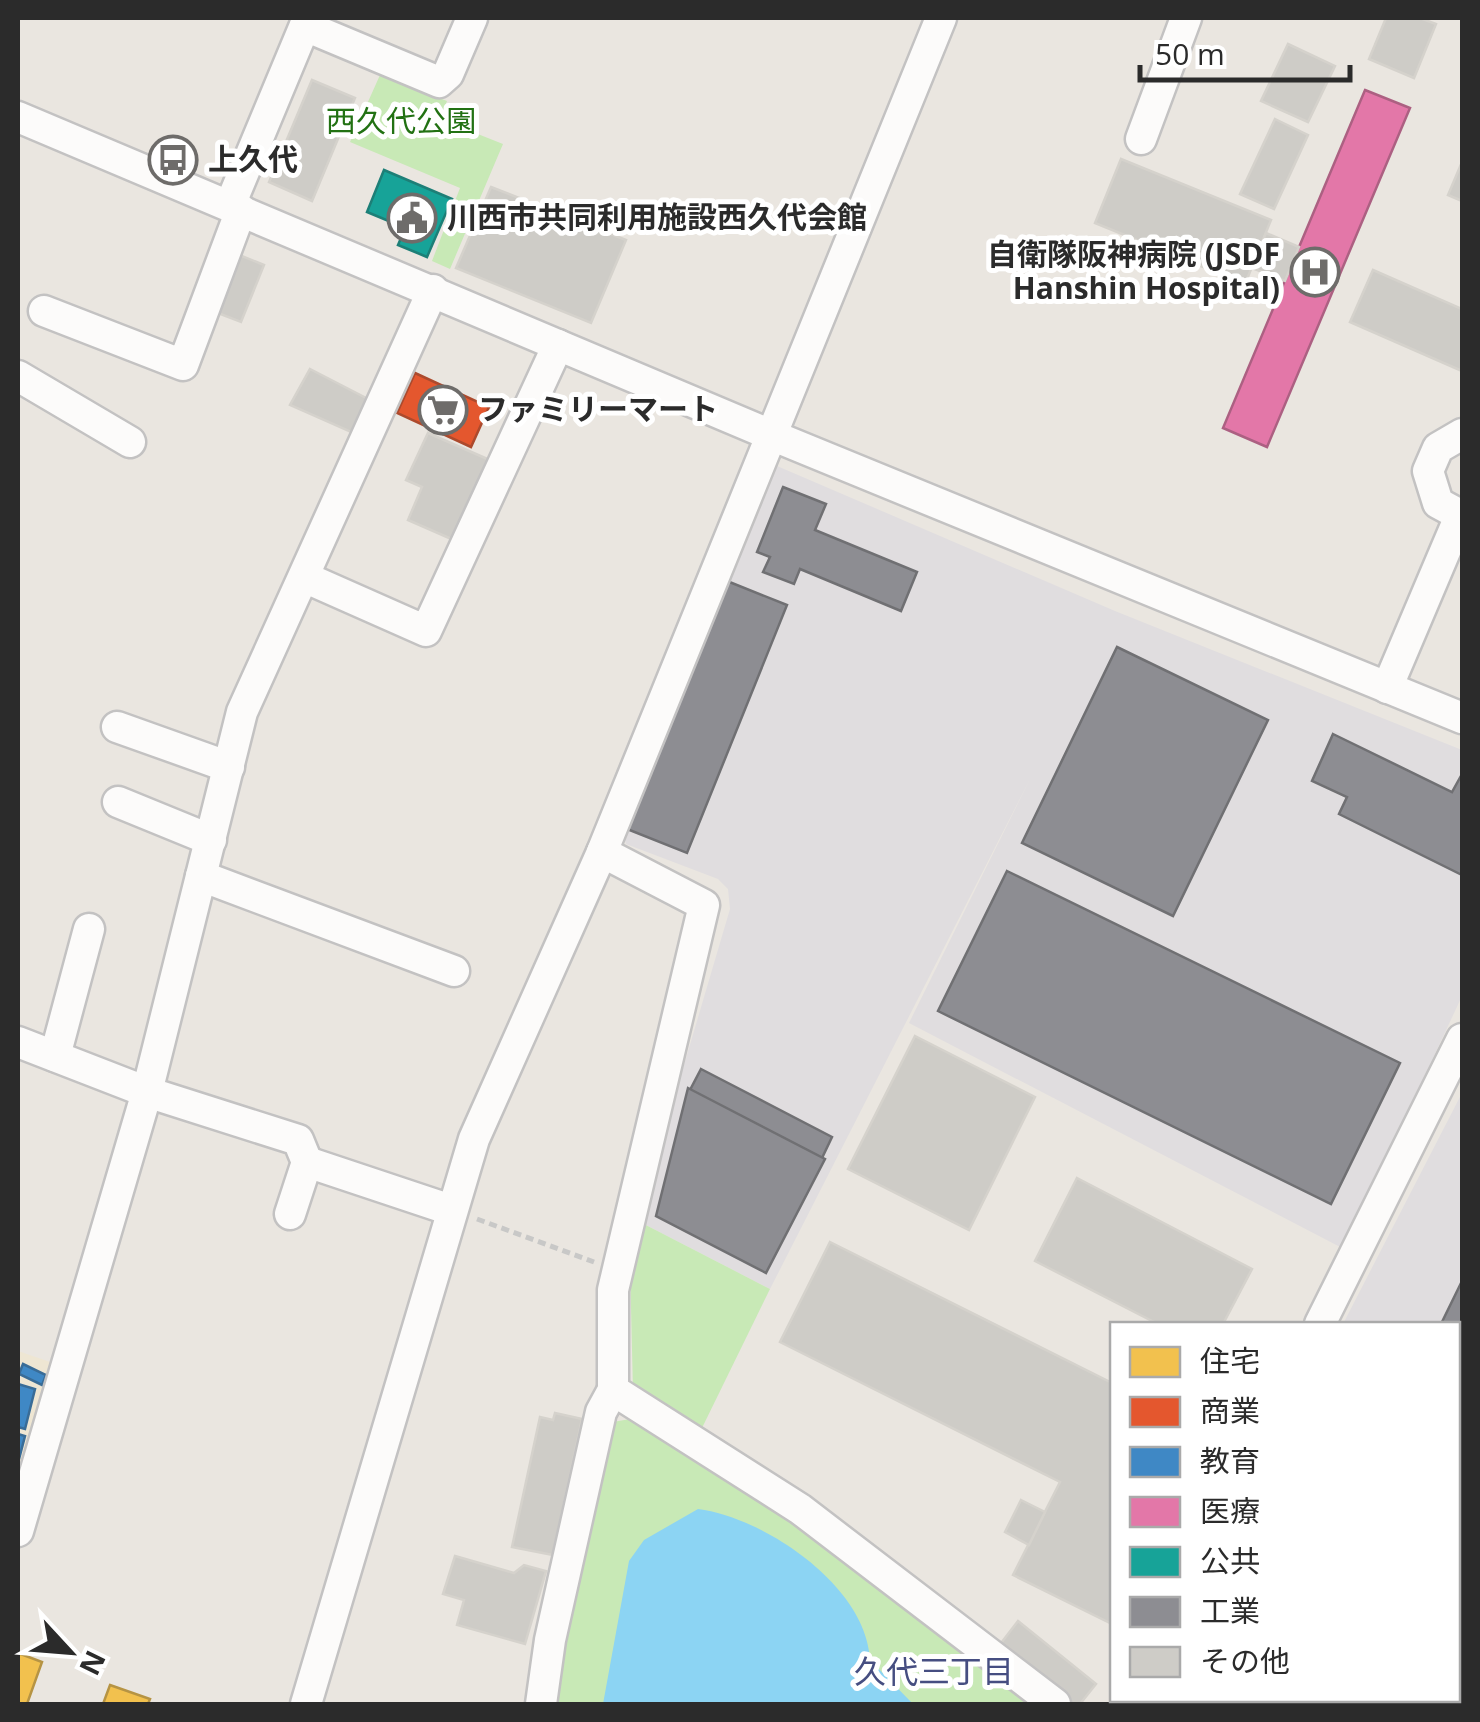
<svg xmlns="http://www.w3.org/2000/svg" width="1480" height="1722" font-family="'Open Sans','Noto Sans JP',sans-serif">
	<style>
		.industrial { fill: #e0dddf }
		.education { fill: #eee6d3 }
		.green { fill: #c8e9b6 }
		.water { fill: #8cd4f3 }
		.homes { fill: #f2c14e; stroke: #b69444; stroke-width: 2.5 }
		.shops { fill: #e4572e; stroke: #ac4a2d; stroke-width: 2.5 }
		.schools { fill: #3f88c5; stroke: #396c97; stroke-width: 2.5 }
		.health { fill: #e377a8; stroke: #ac6082; stroke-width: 2.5 }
		.public { fill: #17a398; stroke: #1d7f77; stroke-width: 2.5 }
		.industry { fill: #8d8d92; stroke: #707073; stroke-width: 2.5 }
		.building { fill: #ceccc7; stroke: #d5d2cc; stroke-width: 2.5 }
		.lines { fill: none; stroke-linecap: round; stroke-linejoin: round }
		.minor-casing { stroke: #c3c2c2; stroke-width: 35 }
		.path { stroke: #c8c8c7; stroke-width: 5; stroke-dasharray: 8 5; stroke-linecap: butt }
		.minor { stroke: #fcfbfa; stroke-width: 30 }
		.labels { text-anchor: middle; stroke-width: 10; stroke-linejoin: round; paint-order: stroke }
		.park-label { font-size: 30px; fill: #227113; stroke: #fff }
		.poi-label { font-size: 30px; font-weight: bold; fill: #2b2b2b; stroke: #fff; text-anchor: start }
		.neighbourhood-label { font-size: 32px; fill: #464e81; stroke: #fff }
	</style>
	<rect width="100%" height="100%" fill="#eae6e0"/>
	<g class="industrial">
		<polygon points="777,466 1115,611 1462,750 1462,996 1344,1249 909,1023 1031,777 770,1289 638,1221 730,909 728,889 718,879 626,844 621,825 765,477"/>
		<polygon points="1462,1093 1462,1704 1146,1704 1149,1700 1458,1700 1458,1324 1343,1324"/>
	</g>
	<polygon class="education" points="18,1351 59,1365 18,1503"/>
	<g class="green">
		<polygon points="380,75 447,101 440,119 503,144 450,269 432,261 460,188 350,142"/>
		<polygon points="638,1221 770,1289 701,1430 633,1391 630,1267"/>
		<polygon points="636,1418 685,1456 811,1534 1029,1704 555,1704 601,1424"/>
	</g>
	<path class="water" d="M698 1509C766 1518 867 1587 870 1660L913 1704H603L629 1561 644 1540Z"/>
	<g class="homes">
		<polygon points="18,1653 42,1662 27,1704 18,1704"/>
		<polygon points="110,1685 150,1699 148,1704 103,1704"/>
	</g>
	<polygon class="shops" points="415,373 489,407 471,447 397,413"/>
	<g class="schools">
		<polygon points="23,1364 46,1375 42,1385 19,1374"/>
		<polygon points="18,1384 35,1389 25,1429 18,1427"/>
		<polygon points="18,1434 25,1436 18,1463"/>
	</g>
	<polygon class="health" points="1365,90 1410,108 1267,447 1223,428"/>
	<polygon class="public" points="384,170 452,199 427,257 398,245 401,238 396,224 367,212"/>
	<g class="industry">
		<polygon points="783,487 826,504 815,530 917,572 901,611 800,569 794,584 763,572 770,557 757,552"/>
		<polygon points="727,581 787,605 687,853 627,829"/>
		<polygon points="1117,647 1268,720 1173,916 1022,843"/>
		<polygon points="1333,734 1452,792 1462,774 1462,875 1339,814 1347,797 1312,781"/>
		<polygon points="1007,871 1400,1063 1331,1204 938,1011"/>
		<polygon points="701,1069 832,1137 822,1158 690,1090"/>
		<polygon points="688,1088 825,1159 766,1273 656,1216"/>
		<polygon points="1462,1281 1462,1704 1399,1704 1389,1700 1458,1700 1458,1324 1441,1324"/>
	</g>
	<g class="building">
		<polygon points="1386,18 1420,18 1436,24 1414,78 1369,59"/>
		<polygon points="1288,44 1335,66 1308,122 1261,101"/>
		<polygon points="312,80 355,98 312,201 269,182"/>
		<polygon points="1275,119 1308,135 1274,209 1240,194"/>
		<polygon points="1121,159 1271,220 1245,284 1095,223"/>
		<polygon points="1462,162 1462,201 1448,195"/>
		<polygon points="491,187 626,240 591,323 456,268"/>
		<polygon points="1266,233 1299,247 1285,281 1252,268"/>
		<polygon points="232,252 264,265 241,322 210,310"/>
		<polygon points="1373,270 1462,309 1462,371 1350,322"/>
		<polygon points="310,369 368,399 351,432 290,405"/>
		<polygon points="428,433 492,461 456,541 408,520 422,487 406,480"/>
		<polygon points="915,1036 1035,1097 969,1230 848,1169"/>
		<polygon points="1077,1178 1252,1269 1223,1324 1158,1324 1035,1261"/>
		<polygon points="830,1242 1112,1383 1110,1623 1013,1575 1060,1482 780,1342"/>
		<polygon points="555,1413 582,1419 553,1555 512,1547 540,1417 553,1420"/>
		<polygon points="1021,1500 1045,1512 1029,1545 1005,1532"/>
		<polygon points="455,1556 514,1573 524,1565 546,1571 525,1644 457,1625 464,1600 443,1594"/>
		<polygon points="1018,1621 1096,1684 1080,1704 1070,1704 998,1647"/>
	</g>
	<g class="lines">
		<g class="minor-casing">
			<g id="minor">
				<polyline points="305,26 439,82 448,74 472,18"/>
				<polyline points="18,117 771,435 1462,718"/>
				<polyline points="1141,139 1186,18"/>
				<polyline points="230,205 308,18"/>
				<polyline points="44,311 183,365 241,210"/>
				<polyline points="18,376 130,442"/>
				<polyline points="1462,434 1438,448 1428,471 1438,503 1462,516"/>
				<polyline points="304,577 426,631 558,345"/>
				<polyline points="1387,688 1460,516"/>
				<polyline points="117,727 229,767"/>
				<polyline points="118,802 211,840"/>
				<polyline points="602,852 704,905 613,1290 613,1390 800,1509 1055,1704"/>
				<polyline points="201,876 454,971"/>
				<polyline points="18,1042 147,1092 298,1140 307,1162 290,1214"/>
				<polyline points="55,1056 89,929"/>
				<polyline points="307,1162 451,1210"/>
				<polyline points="1320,1324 1462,1039"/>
				<polyline points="18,1531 147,1092 242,712 433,290"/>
				<polyline points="306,1704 474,1139 602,852 941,18"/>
				<polyline points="541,1704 550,1640 601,1412 613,1390"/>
				<polyline points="1130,1704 1133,1700"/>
			</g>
		</g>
		<polyline class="path" points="477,1219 594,1262"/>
		<use href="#minor" class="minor"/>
	</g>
	<defs>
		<g id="bus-ring" transform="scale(2.5)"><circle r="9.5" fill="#fff" stroke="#6e6c6a" stroke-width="1.5"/><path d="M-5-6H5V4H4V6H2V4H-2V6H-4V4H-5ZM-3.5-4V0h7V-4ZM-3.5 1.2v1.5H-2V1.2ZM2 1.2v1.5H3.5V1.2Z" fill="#6e6c6a"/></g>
		<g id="civic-ring" transform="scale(2.5)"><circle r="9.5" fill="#fff" stroke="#6e6c6a" stroke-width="1.5"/><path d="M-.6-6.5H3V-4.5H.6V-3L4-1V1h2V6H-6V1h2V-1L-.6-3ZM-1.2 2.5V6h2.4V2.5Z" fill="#6e6c6a"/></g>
		<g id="hospital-ring" transform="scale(2.5)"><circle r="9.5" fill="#fff" stroke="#6e6c6a" stroke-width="1.5"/><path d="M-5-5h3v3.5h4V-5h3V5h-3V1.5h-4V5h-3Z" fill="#6e6c6a"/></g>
		<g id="supermarket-ring" transform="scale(2.5)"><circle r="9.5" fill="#fff" stroke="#6e6c6a" stroke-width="1.5"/><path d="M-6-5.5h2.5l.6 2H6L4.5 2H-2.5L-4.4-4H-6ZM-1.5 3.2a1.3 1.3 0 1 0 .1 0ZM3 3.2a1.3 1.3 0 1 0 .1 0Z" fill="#6e6c6a"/></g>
	</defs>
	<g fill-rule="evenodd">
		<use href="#bus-ring" x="173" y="160"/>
		<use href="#civic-ring" x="412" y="218"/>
		<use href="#hospital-ring" x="1315" y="272"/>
		<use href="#supermarket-ring" x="443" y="410"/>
	</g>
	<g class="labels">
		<g class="park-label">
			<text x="401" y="132">西久代公園</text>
		</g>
		<g class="poi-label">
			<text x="208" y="170">上久代</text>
			<text x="447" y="228">川西市共同利用施設西久代会館</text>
			<text x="1280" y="265" text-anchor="end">自衛隊阪神病院 (JSDF<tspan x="1280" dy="34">Hanshin Hospital)</tspan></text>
			<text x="478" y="420">ファミリーマート</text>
		</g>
		<g class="neighbourhood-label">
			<text x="934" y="1683">久代三丁目</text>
		</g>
	</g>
	<rect width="1480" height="1722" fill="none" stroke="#2b2b2b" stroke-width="40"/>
	<rect x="1110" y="1322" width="350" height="380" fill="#ffffff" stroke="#aaaaaa" stroke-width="2.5"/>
	<rect x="1130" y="1347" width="50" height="30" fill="#f2c14e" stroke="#aaaaaa" stroke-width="2.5"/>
	<text x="1200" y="1372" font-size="30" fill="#2b2b2b">住宅</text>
	<rect x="1130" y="1397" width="50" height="30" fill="#e4572e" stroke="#aaaaaa" stroke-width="2.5"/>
	<text x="1200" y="1422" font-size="30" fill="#2b2b2b">商業</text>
	<rect x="1130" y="1447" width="50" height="30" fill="#3f88c5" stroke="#aaaaaa" stroke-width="2.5"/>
	<text x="1200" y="1472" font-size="30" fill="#2b2b2b">教育</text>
	<rect x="1130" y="1497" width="50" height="30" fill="#e377a8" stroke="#aaaaaa" stroke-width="2.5"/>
	<text x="1200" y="1522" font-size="30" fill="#2b2b2b">医療</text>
	<rect x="1130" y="1547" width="50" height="30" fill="#17a398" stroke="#aaaaaa" stroke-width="2.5"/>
	<text x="1200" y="1572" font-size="30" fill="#2b2b2b">公共</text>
	<rect x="1130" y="1597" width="50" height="30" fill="#8d8d92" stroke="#aaaaaa" stroke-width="2.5"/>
	<text x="1200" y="1622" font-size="30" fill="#2b2b2b">工業</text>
	<rect x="1130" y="1647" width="50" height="30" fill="#ceccc7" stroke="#aaaaaa" stroke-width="2.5"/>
	<text x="1200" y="1672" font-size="30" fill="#2b2b2b">その他</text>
	<g transform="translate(70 1652) rotate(116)" stroke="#ffffff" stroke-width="8" paint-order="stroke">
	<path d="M0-8L18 38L0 25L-18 38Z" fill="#2b2b2b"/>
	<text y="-15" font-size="28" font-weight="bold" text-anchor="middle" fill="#2b2b2b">N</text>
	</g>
	<path d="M1140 65v15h210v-15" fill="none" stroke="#2b2b2b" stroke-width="5"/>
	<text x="1155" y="65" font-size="30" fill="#2b2b2b" stroke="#ffffff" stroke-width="8" paint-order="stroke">50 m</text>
</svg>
